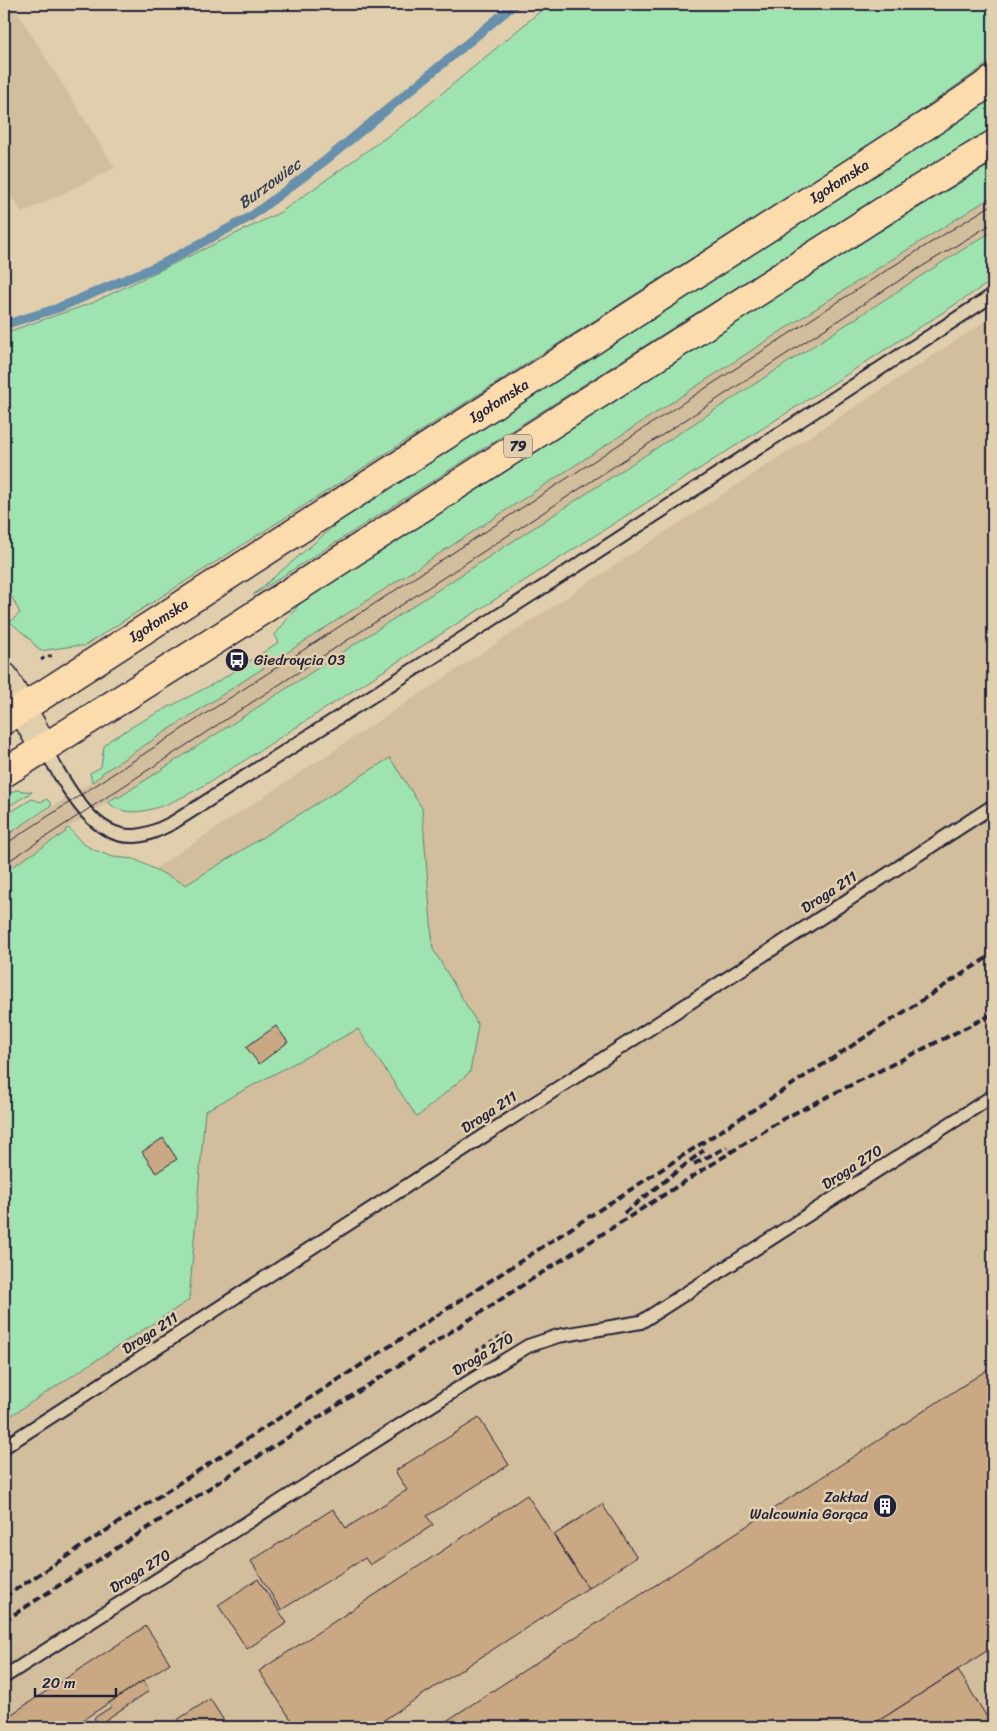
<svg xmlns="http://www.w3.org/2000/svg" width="997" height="1731" font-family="Sriracha,sans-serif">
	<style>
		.built { fill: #d2bd9c }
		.green { fill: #9fe4b0; stroke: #608376 }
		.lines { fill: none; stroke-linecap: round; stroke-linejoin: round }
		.stream { stroke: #6690ab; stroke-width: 9 }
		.building { fill: #c9a883; stroke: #22223b }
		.service-casing { stroke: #22223b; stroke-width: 16 }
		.tertiary-casing { stroke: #22223b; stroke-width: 31 }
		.primary-casing { stroke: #22223b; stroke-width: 31 }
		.path { stroke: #22223b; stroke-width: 3; stroke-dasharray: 4 4; stroke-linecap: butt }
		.service { stroke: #e0ceac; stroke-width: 12 }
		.tertiary { stroke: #e0ceac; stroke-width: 28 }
		.primary { stroke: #fcdcac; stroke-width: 28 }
		.tram { stroke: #22223b; stroke-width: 1 }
		.rail { stroke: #22223b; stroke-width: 4; stroke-dasharray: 8 4; stroke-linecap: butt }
		.labels { text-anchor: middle; stroke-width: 5; stroke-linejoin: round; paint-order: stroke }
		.shield { fill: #e0ceac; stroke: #5b565d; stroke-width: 1 }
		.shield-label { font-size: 14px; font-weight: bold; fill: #22223b }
		.street-label { font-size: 15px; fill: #22223b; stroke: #e0ceac }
		.poi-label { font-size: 15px; fill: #22223b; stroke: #e0ceac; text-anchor: start }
		.water-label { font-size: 16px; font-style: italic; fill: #333e57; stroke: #e0ceac }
	</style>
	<rect width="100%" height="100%" fill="#e0ceac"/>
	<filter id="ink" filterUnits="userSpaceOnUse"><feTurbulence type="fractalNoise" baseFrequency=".02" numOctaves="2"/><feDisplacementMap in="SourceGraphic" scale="10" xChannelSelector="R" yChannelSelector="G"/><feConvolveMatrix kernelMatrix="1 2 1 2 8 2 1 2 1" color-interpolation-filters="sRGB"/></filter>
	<g filter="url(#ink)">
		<g class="built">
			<polygon points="4,4 12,4 115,168 22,213 4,184"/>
			<polygon points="993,196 993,231 941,263 118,798 116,796 108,802 65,830 66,832 4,872 4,837 92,782 102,775 101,773 872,272"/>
			<polygon points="993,316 993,1727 4,1727 4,968"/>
		</g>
		<g class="green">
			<polygon points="549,4 993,4 993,60 896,128 84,646 73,646 40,651 29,638 10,622 20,613 4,582 4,333 92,303 281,212 409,121"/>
			<polygon points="993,98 993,129 844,219 253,595 353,510"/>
			<polygon points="993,163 993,196 872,272 102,773 102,775 92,782 90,773 101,767 104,746 110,740 140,722 219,681 279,642 275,635 300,603 857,245"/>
			<path d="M993 231V280C744 442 492 600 242 762 213 779 138 834 108 802L117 796 118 798 941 263Z"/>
			<polygon points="390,758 422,808 433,949 478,1025 470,1072 417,1117 358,1029 205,1111 189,1300 4,1420 4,872 66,832 65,830 69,828 82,843 94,850 113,857 134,859 186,885"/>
			<polygon points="16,790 32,792 4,809 4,796"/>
			<polygon points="32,799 41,802 47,799 52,805 4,837 4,816"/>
		</g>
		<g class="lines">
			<polyline class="stream" points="4,325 58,308 162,264 250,217 326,160 515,4"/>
		</g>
		<g class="building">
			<polygon points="4,601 9,610 4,614"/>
			<polygon points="276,1026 288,1042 259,1064 246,1047"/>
			<polygon points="163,1138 177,1159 156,1173 142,1152"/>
			<polygon points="993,1366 993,1647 869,1727 437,1727"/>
			<polygon points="479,1418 509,1465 427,1516 433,1525 370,1565 365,1558 281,1610 251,1561 333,1509 346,1528 407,1490 395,1471"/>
			<polygon points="527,1495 588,1588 373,1727 296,1727 259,1671"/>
			<polygon points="602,1504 637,1557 588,1588 554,1535"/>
			<polygon points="258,1579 287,1623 247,1649 218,1605"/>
			<polygon points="146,1626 170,1663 72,1727 4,1727 4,1719"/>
			<polygon points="958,1670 993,1727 869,1727"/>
			<polygon points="143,1681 149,1691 98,1725 94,1718 111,1707 109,1703"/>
			<polygon points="210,1699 228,1727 181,1727 177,1720"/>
		</g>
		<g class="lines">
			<g class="service-casing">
				<g id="service">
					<path d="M44 748C64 780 90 839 135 836 149 835 162 828 174 822L592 556 993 295"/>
					<polyline points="4,1447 993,806"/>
					<polyline points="4,1677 454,1391 528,1346 558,1336 641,1322 993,1096"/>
				</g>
			</g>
			<g class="tertiary-casing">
				<polyline id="tertiary" points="4,677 44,748"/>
			</g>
			<g class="primary-casing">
				<g id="primary">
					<path id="s1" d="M4 720 939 117 993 80"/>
					<polyline points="4,773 222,636 896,203 993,145"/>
				</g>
			</g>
			<g class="path">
				<polyline points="41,660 47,656 52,656"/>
				<polyline points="476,1351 507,1333"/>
			</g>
			<use href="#service" class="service"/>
			<use href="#tertiary" class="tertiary"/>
			<use href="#primary" class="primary"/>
			<g class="tram">
				<polyline points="4,845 890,268 993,204"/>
				<polyline points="4,864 900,280 993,223"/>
			</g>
			<g class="rail">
				<polyline points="694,1164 727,1147"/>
				<polyline points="624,1213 704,1150"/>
				<polyline points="4,1597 993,954"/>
				<polyline points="4,1621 574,1252 783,1119 993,1014"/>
			</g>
		</g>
	</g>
	<defs>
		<g id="bus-disc" transform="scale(1.25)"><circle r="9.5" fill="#22223b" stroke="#e0ceac"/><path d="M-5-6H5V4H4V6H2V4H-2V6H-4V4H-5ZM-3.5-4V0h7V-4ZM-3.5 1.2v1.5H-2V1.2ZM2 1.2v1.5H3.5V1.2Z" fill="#fff"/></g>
		<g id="building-disc" transform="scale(1.25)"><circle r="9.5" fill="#22223b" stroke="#e0ceac"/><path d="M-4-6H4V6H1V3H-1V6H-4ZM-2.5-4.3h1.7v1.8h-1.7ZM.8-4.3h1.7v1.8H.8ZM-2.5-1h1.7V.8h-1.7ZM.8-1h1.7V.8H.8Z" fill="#fff"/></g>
	</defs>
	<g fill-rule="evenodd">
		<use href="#bus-disc" x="237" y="660"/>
		<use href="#building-disc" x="885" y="1506"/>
	</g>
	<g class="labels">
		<rect class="shield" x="504" y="434.5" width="28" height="23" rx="4"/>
		<g class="shield-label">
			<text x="518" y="451">79</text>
		</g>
		<g class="street-label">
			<text dy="5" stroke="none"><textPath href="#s1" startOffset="994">Igołomska</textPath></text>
			<text dy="5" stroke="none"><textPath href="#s1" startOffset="589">Igołomska</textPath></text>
			<text dy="5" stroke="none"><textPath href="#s1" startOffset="184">Igołomska</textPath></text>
			<text transform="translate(829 892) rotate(-33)" y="5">Droga 211</text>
			<text transform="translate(489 1112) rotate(-33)" y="5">Droga 211</text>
			<text transform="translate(852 1167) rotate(-33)" y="5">Droga 270</text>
			<text transform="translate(150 1333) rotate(-33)" y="5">Droga 211</text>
			<text transform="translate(483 1354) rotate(-31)" y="5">Droga 270</text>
			<text transform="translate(140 1571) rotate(-32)" y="5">Droga 270</text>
		</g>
		<g class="poi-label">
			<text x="254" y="665">Giedroycia 03</text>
			<text x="868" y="1502" text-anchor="end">Zakład<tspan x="868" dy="17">Walcownia Gorąca</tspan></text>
		</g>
		<g class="water-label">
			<text transform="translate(269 183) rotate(-36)" y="6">Burzowiec</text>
		</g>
	</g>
	<rect width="997" height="1731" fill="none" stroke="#e0ceac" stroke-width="20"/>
	<rect x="10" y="10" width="977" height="1711" fill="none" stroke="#22223b" stroke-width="2" filter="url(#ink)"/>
	<path d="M35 1688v8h81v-8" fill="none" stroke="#22223b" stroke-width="2.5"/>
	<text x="42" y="1688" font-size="15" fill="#22223b" stroke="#e0ceac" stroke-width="4" paint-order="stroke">20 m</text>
</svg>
